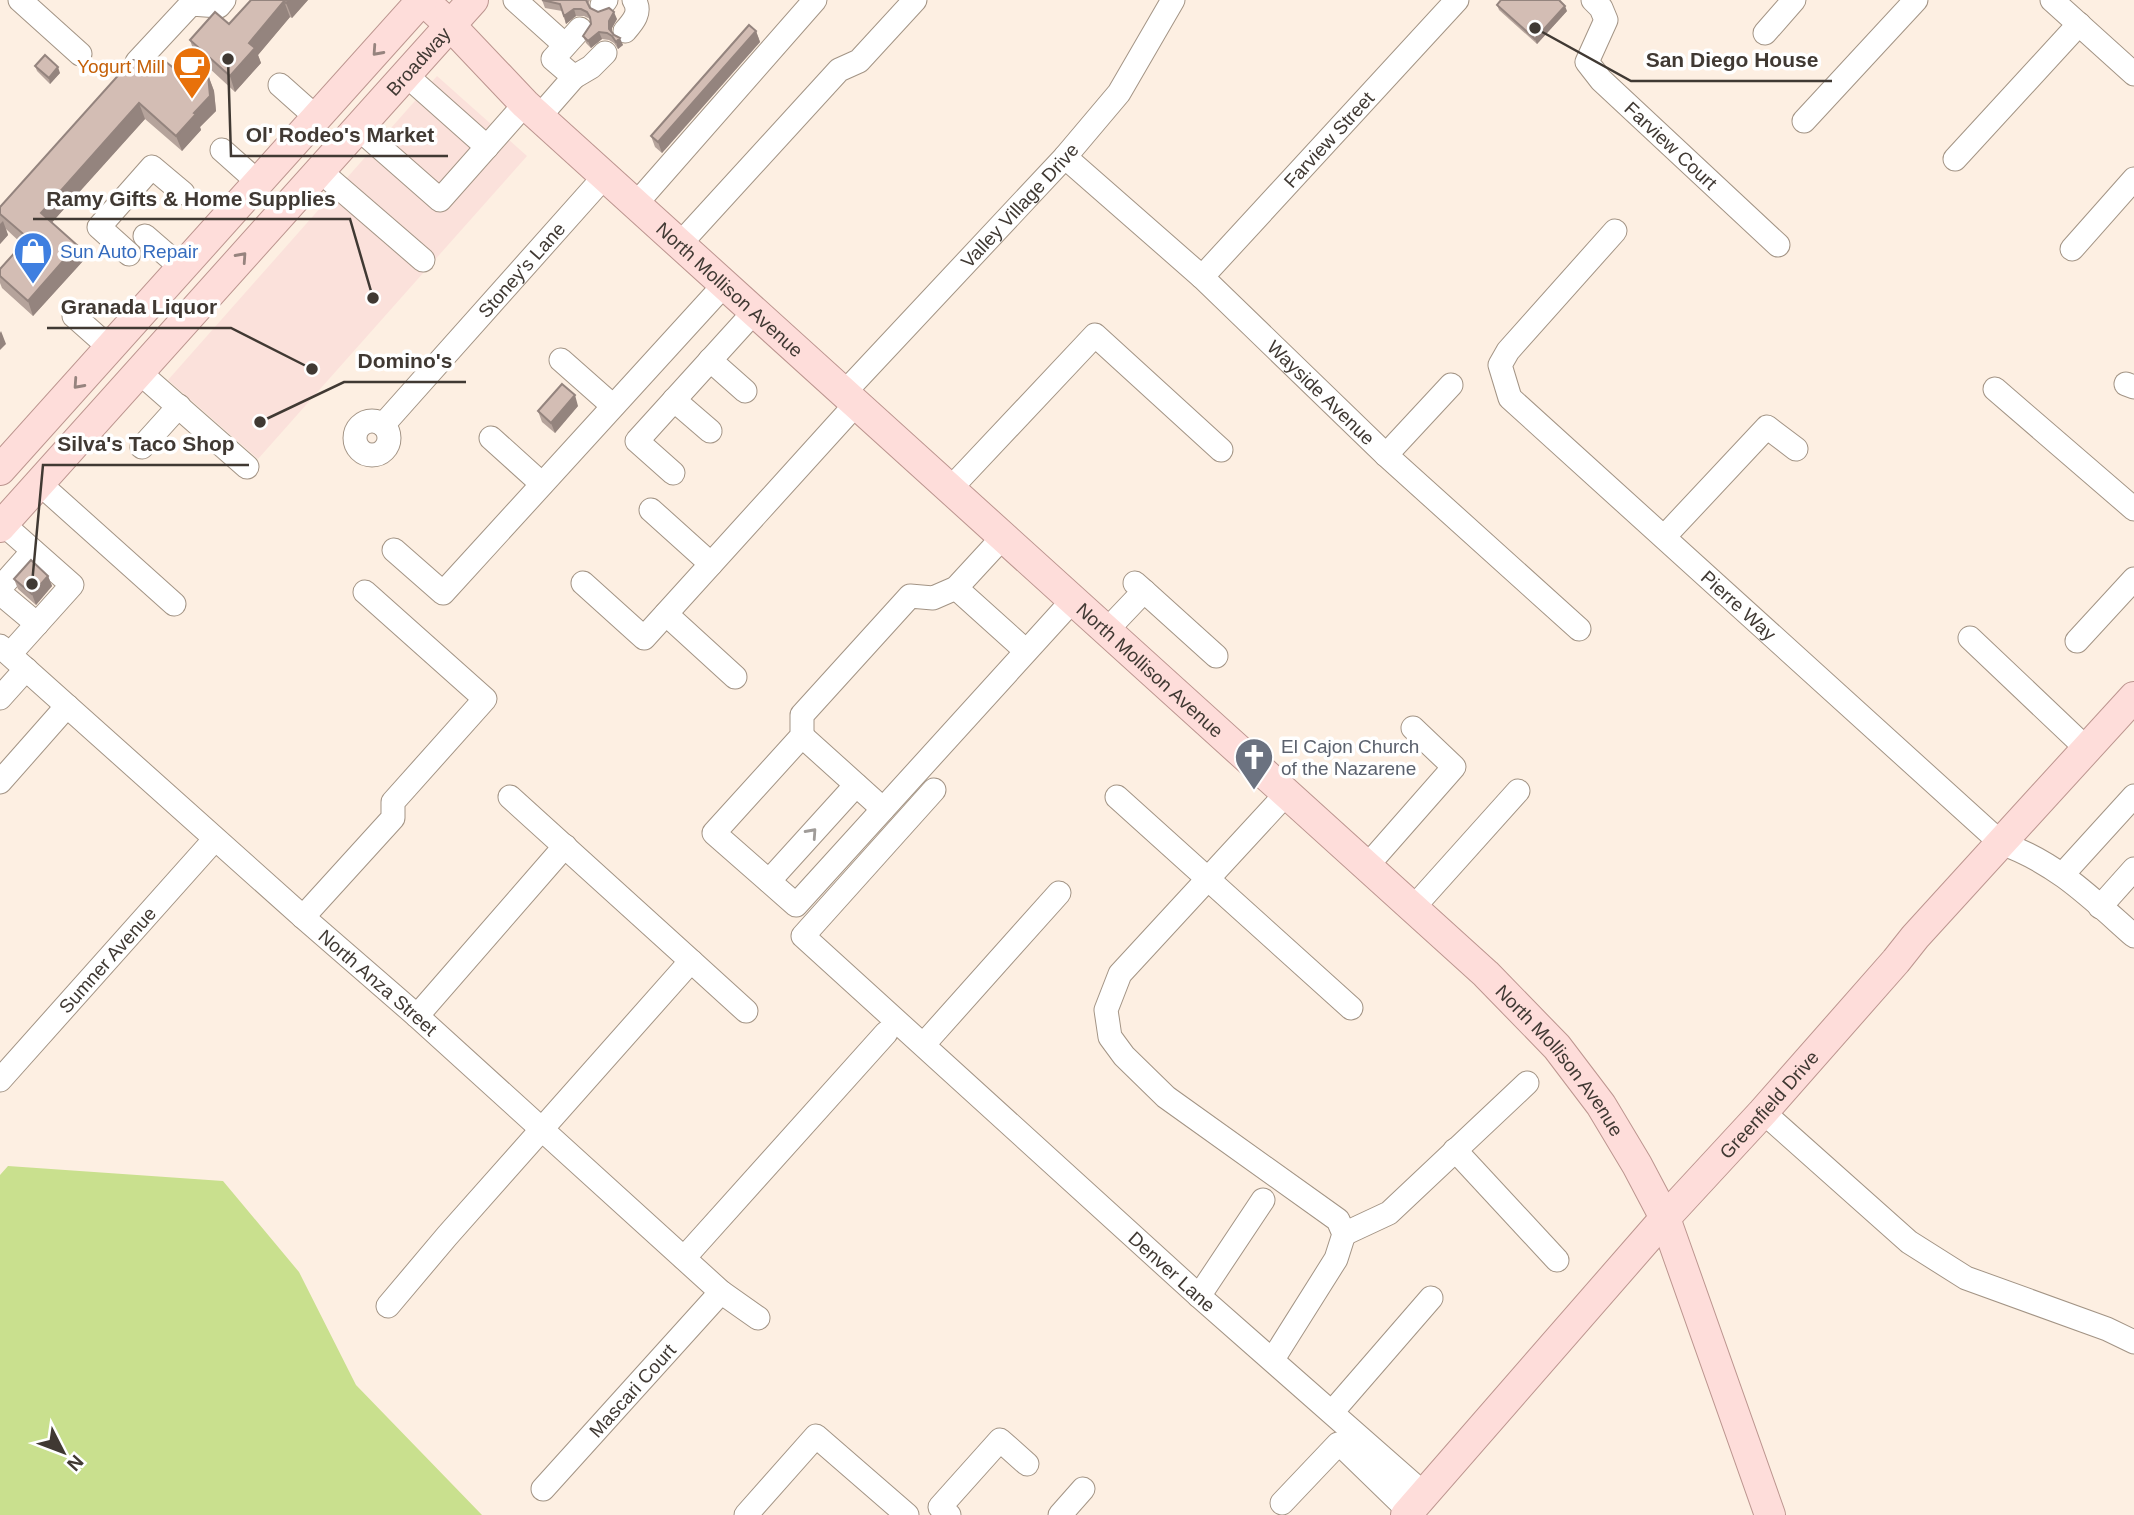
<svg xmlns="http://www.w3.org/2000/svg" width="2134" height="1515" font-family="Helvetica,sans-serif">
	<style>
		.commercial { fill: #fbe1db }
		.green { fill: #c9e08e }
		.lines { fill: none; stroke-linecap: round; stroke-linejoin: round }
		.minor-casing { stroke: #a39485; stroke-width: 25 }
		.major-casing { stroke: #bc958f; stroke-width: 32 }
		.minor { stroke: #fff; stroke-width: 23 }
		.major { stroke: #feddda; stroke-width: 30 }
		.wall { fill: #b5a39b }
		.shaded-wall { fill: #94847e }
		.building { fill: #d3bdb4; stroke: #94847e; stroke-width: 2 }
		.oneway { stroke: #96837e }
		.oneway2 { stroke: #a09c99 }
		.labels { text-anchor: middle; stroke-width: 7; stroke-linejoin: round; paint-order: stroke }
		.street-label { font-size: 19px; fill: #403933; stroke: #fff }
		.food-label { font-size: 19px; fill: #c56008; stroke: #fff; text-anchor: end }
		.shop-label { font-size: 19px; fill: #366cbe; stroke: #fff; text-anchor: start }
		.worship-label { font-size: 19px; fill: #5b616d; stroke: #fff; text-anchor: start }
		.leader { fill: none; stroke: #403933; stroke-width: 2.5 }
		.callout-dot { fill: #403933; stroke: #fff; stroke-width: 2.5 }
		.callout-label { font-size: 21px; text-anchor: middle; font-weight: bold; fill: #403933; stroke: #fff; stroke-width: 7; stroke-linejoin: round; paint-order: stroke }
	</style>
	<rect width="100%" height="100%" fill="#fdefe2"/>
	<polygon class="commercial" points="437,76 527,156 258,459 168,380"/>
	<polygon class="green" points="8,1166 223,1181 299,1272 356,1385 482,1515 0,1515 0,1175"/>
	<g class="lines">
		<g class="minor-casing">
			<g id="minor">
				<polyline points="20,0 80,54"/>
				<polyline points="515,0 565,45"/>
				<path id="s1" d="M1593 0 1601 8 1606 20 1587 62 1601 80 1778 245"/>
				<polyline points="2052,0 2134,74"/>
				<polyline points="602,5 606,0"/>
				<path d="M625 31C633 22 642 12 634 0"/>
				<polyline points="1765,33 1794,0"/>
				<polyline points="137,62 191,4 219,6 224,0"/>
				<polyline points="406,75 487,147"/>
				<polyline points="574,77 591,67 605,53"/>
				<polyline points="280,85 317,118"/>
				<polyline points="539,117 574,77 553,59 580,29"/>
				<polyline points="1804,121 1916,0"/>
				<polyline points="358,128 440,200 525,104"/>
				<polyline points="222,150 259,183"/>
				<path id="s2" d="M1065 157 1202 277 1386 455 1579 629"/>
				<polyline points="1955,159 2079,24"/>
				<polyline points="320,171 423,260"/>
				<polyline points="635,205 815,0"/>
				<path id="s3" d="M1615 231 1508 351 1500 365 1510 398 2001 843C2057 863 2091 898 2134 936"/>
				<polyline points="145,236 182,268"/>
				<polyline points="679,245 839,70 859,61 915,0"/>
				<polyline points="2072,249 2134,179"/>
				<polyline points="129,254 99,227 152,167 183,193"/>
				<path id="s4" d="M1202 277 1457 0"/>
				<polyline points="74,316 110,348"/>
				<polyline points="561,360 613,406"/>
				<polyline points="710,360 745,391"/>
				<polyline points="139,372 247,467"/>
				<polyline points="2126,384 2134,387"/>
				<polyline points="1995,389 2134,509"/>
				<path id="s5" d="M844 393 1065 157 1119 93 1173 0"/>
				<polyline points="674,400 710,431"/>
				<circle cx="372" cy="438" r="17"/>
				<path id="s6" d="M383 425 604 177"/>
				<polyline points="491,438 542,484"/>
				<polyline points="142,447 179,406"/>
				<polyline points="1386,455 1451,385"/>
				<polyline points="673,473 637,441 754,312"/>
				<polyline points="39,483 174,604"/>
				<polyline points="950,489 1095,335 1221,450"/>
				<polyline points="651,510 711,564"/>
				<polyline points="3,524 72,585 10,654"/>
				<polyline points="1003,537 956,588 933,598 910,596 802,715 802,736 714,833 796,905 1073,600"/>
				<polyline points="1664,537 1767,427 1796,449"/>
				<polyline points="394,550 443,593 724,285"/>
				<polyline points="583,583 644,638 856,404"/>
				<polyline points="0,588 33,551"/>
				<polyline points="956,588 1026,651"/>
				<polyline points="1144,591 1216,656"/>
				<polyline points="0,593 37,624"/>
				<polyline points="666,614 735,677"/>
				<polyline points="1107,630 1144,591 1135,583"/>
				<polyline points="1970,638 2087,749"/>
				<polyline points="2077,641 2134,579"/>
				<path id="s7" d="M0 646 303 917 417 1016 721 1292 758 1318"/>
				<polyline points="0,698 26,669"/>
				<polyline points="802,736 883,809"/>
				<polyline points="0,782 67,706"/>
				<path id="s8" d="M934 790 803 936 1199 1296 1424 1494"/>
				<polyline points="510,797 691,961"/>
				<polyline points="1117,797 1351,1008"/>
				<polyline points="1367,866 1454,767 1413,728"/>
				<polyline points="2063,874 2134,796"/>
				<polyline points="769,881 856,785"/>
				<polyline points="2100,907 2134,869"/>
				<polyline points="1413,908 1518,791"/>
				<polyline points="303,917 393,818 393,802 485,699 365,592"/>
				<polyline points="417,1016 565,846"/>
				<polyline points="924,1044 1059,893"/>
				<path id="s9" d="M0 1080 215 839"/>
				<polyline points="1763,1112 1909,1242 1966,1278 2107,1329 2134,1342"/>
				<polyline points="1455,1150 1557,1260"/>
				<polyline points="1344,1234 1389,1213 1527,1083"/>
				<polyline points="684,1258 886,1033"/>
				<polyline points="1199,1296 1263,1200"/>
				<polyline points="388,1306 447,1236 691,961 746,1011"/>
				<polyline points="1273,1359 1336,1259 1344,1234 1338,1220 1166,1097 1124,1056 1110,1037 1106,1010 1120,974 1287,793"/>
				<polyline points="1333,1411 1431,1298"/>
				<path id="s10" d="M543 1489 721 1292"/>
				<polyline points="1282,1503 1338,1444 1340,1444 1409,1511"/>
				<polyline points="746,1515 816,1436 907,1515"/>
				<polyline points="949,1515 940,1507 1000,1440 1027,1464"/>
				<polyline points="1060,1515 1083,1489"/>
			</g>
		</g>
		<g class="major-casing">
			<g id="major">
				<path id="s11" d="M423 0 450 25 525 104 1486 974 1557 1047 1601 1105 1637 1165 1665 1218 1770 1515"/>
				<polyline points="0,470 422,0"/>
				<path id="s12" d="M0 527 473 0"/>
				<path id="s13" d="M1406 1515 1665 1218 1763 1112 1896 961 1915 937 2134 697"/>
			</g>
		</g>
		<use href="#minor" class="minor"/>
		<use href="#major" class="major"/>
	</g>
	<g class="wall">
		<polygon points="251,0 308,0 292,18 290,17 258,55 261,63 235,92 195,55 190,40 229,24"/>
		<polygon points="542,0 590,0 588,4 590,8 617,19 612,28 612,32 623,45 618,49 614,43 609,40 602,39 591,48 586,43 583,36 591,24 590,19 584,16 576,16 566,24 562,11 545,8"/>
		<polygon points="1497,5 1567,11 1537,44 1499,10"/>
		<polygon points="756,31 760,42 662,153 655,147 651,136"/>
		<polygon points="35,66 60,73 50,84 37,71"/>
		<polygon points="152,75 187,79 208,75 214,91 216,111 200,127 201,130 182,151 145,119 52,222 77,245 83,261 33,316 2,288 0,283 0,269 22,244 6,229 8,235 0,244 0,207"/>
		<polygon points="578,406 555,433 542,422 538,411"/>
		<polygon points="48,576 52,586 36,605 18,589 14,579"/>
	</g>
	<g class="shaded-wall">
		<polygon points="289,0 308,0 292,18 286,3"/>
		<polygon points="284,1 290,17 258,55 261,63 235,92 230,76 249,43"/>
		<polygon points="1565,6 1567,11 1537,44 1535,39"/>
		<polygon points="574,9 576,16 566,24 564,16"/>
		<polygon points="614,12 617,19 612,28 612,36 609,29 609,21"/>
		<polygon points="756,31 760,42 662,153 658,142"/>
		<polygon points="599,32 602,39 591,48 588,41"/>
		<polygon points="620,38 623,45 618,49 616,42"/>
		<polygon points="58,67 60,73 50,84 49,78"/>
		<polygon points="208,75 214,91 216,111 200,127 201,130 182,151 176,136"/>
		<polygon points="139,103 145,119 47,228 41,213"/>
		<polygon points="3,221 8,235 0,244 0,224"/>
		<polygon points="77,245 83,261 33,316 28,301"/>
		<polygon points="1,331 6,344 0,350 0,333"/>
		<polygon points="575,395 578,406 555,433 551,423"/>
		<polygon points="48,576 52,586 36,605 32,594"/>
	</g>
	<g class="building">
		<polygon points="251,0 289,0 286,3 284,1 249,43 255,48 230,76 190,40 215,12 229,24"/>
		<polygon points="542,0 586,0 590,8 598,12 609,8 614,12 609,21 609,29 614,35 620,38 616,42 612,36 607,33 599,32 588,41 583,36 591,24 590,17 587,12 581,9 574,9 564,16 560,4"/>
		<polygon points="1501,0 1559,0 1565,6 1535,39 1497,5"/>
		<polygon points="749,25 756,31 658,142 651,136"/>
		<polygon points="45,55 58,67 49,78 35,66"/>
		<polygon points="132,60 135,60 152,75 165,61 187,79 208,75 210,96 194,113 196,114 176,136 139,103 41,213 77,245 28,301 0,276 0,269 28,238 0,214 0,207"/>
		<polygon points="562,384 575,395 551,423 538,411"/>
		<polygon points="31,560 48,576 32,594 14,579"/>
	</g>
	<defs><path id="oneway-chevron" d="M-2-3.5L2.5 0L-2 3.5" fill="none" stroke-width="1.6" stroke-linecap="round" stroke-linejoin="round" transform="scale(1.75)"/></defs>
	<g class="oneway">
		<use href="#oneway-chevron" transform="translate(377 51) rotate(132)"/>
		<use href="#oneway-chevron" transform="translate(242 257) rotate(-48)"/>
		<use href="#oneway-chevron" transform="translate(78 384) rotate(132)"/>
	</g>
	<use class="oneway2" href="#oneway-chevron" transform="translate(812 833) rotate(-48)"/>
	<defs>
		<g id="cafe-pin" transform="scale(2.0125)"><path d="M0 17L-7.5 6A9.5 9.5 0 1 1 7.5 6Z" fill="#e8710a" stroke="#fff"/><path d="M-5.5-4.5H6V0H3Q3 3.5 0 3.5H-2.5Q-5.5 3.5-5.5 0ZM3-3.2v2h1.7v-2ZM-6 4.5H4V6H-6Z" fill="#fff"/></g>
		<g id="shop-pin" transform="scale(2.0125)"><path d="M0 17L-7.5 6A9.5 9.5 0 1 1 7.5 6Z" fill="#3f7fe0" stroke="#fff"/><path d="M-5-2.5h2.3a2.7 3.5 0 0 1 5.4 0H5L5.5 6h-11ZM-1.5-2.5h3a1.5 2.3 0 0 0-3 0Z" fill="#fff"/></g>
		<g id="church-pin" transform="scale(2.0125)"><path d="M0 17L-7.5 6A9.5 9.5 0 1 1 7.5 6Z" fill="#6b7280" stroke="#fff"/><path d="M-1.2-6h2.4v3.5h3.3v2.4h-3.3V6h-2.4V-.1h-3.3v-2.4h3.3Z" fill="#fff"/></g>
	</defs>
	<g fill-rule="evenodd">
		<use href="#cafe-pin" x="192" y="66"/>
		<use href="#shop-pin" x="33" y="251"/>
		<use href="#church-pin" x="1254" y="757"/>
	</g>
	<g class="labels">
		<g class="street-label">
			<text dy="7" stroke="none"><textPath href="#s12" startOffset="626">Broadway</textPath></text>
			<text dy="7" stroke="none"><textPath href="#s4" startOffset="187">Farview Street</textPath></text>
			<text dy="7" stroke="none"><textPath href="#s1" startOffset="189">Farview Court</textPath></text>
			<text dy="7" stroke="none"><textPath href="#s5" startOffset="257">Valley Village Drive</textPath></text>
			<text dy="7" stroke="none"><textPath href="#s6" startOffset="208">Stoney's Lane</textPath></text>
			<text dy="7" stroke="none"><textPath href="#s11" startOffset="422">North Mollison Avenue</textPath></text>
			<text dy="7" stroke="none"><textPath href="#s2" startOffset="348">Wayside Avenue</textPath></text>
			<text dy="7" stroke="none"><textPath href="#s3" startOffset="520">Pierre Way</textPath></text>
			<text dy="7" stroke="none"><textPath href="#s11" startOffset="989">North Mollison Avenue</textPath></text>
			<text dy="7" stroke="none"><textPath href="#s9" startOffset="161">Sumner Avenue</textPath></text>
			<text dy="7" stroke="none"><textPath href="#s7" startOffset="506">North Anza Street</textPath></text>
			<text dy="7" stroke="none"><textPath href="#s11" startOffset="1556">North Mollison Avenue</textPath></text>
			<text dy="7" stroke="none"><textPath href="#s13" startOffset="548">Greenfield Drive</textPath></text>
			<text dy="7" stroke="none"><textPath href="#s8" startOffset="695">Denver Lane</textPath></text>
			<text dy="7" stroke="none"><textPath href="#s10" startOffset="133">Mascari Court</textPath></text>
		</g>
		<g class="food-label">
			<text x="165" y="73">Yogurt Mill</text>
		</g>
		<g class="shop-label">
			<text x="60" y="258">Sun Auto Repair</text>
		</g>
		<g class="worship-label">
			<text x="1281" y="753">El Cajon Church<tspan x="1281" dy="22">of the Nazarene</tspan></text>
		</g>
	</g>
	<path class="leader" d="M1535 28L1631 81H1832M228 59L231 156H448M373 298L350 219H33M312 369L231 328H47M260 422L344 382H466M32 584L43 465H249"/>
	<g class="callout-dot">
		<circle cx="1535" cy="28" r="7"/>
		<circle cx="228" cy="59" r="7"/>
		<circle cx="373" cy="298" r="7"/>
		<circle cx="312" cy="369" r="7"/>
		<circle cx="260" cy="422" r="7"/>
		<circle cx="32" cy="584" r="7"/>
	</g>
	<g class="callout-label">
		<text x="1732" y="67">San Diego House</text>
		<text x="340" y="142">Ol' Rodeo's Market</text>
		<text x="191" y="206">Ramy Gifts &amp; Home Supplies</text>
		<text x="139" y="314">Granada Liquor</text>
		<text x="405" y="368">Domino's</text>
		<text x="146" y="451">Silva's Taco Shop</text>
	</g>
	<g transform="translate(63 1452) rotate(132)" stroke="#ffffff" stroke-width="5" paint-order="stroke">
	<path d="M0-5L12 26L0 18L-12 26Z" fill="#403933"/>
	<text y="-10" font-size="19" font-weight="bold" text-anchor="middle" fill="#403933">N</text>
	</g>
</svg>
